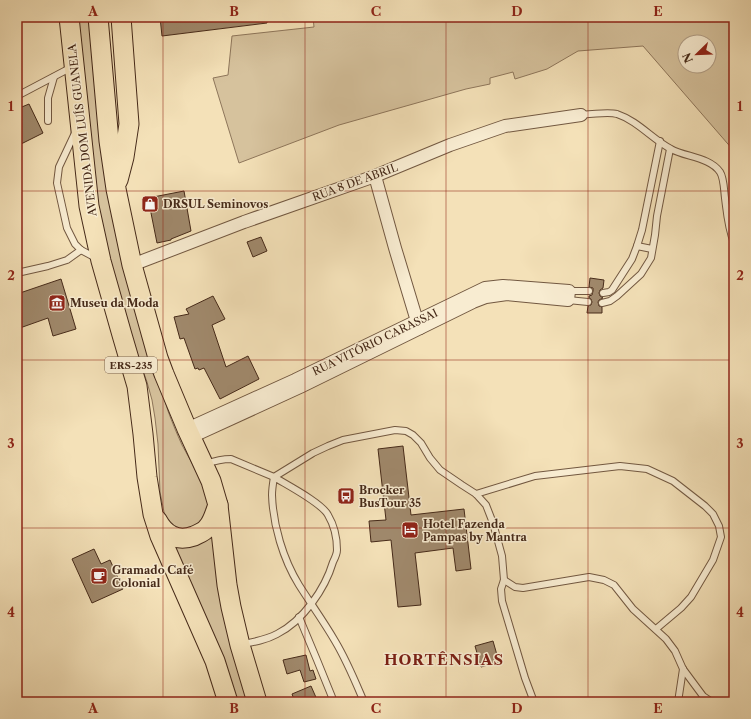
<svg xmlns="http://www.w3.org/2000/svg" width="751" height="719" font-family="'Libre Caslon Text',serif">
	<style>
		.green { fill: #d6c29d; stroke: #8e765b; fill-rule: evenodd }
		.building { fill: #a0896c; stroke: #462a19 }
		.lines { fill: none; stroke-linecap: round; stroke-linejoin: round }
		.lane-casing { stroke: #725841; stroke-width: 8 }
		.street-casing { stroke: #725841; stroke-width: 14 }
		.primary-casing { stroke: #462a19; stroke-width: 21 }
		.lane { stroke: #f8ecd1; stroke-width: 6 }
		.street { stroke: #f8ecd1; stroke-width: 12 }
		.primary { stroke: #f4e1b8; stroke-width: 19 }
		.grid { fill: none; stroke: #8f2418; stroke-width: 1; stroke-opacity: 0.55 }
		.labels { text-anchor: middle; stroke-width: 3; stroke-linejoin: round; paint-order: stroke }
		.shield { fill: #f8ecd1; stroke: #7b6450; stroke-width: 1 }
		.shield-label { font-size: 10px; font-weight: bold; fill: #462a19 }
		.street-label { font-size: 11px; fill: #462a19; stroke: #f8ecd1 }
		.poi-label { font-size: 11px; font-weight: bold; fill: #462a19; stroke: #f8ecd1; text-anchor: start }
		.district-label { font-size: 15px; font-weight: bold; letter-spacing: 1px; fill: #7a1f14; stroke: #f8ecd1 }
		.neatline { fill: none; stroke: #8f2418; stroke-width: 1.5 }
		.grid-label { font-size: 13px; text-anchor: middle; font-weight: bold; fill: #8f2418 }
	</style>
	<rect width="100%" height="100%" fill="#f4e1b8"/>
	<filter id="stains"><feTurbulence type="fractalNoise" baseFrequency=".005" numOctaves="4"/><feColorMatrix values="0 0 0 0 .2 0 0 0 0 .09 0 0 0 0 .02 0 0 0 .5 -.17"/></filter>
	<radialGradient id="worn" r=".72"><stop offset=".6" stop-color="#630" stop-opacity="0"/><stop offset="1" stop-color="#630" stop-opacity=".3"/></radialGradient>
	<g class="green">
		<path d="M76 17H92L138 309 168 411C172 422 177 434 182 445 189 458 214 500 209 513 207 517 198 525 194 528L180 529 173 526 167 519 164 512 160 492 158 444 155 418 152 400 147 382 125 320 98 211Z"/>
		<path d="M313 17H734V151L643 46 578 51 547 69 515 79 513 72 490 78V84L466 89 339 125 239 163 213 78 228 75 232 36 314 27ZM685 42H709V66H685Z"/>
		<polygon points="217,529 250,702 235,702 172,542"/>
	</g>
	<g class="building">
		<polygon points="160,17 267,17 267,23 162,36"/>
		<polygon points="29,104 43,133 17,146 17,109"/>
		<polygon points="184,191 191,231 171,239 171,240 157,243 148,198"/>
		<polygon points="261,237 267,251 253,257 247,242"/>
		<polygon points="590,278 604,280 603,288 600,290 599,293 600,296 603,298 599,300 598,302 599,306 602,307 602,313 587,313 588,306 591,305 592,302 591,299 589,298 589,296 592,295 593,291 593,288 589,287"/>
		<polygon points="61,279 76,329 53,336 48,318 17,329 17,294"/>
		<polygon points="213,296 225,319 212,325 226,367 248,356 259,379 220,399 204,368 199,370 198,368 195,369 184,338 180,339 174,317 189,314 186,309"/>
		<polygon points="403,446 411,515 464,509 471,569 456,571 453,548 415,553 421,605 398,607 391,540 371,542 369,521 386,520 378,449"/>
		<polygon points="94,549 101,564 110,560 123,589 92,603 72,559"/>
		<polygon points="493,641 499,662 481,667 475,646"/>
		<polygon points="306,655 310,671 313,670 316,679 304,682 300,670 287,674 283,660"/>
		<polygon points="311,686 318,702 295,702 292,694"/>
	</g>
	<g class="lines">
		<g class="lane-casing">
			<g id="lane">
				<polyline points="17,96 72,67"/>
				<path d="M581 115C590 114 610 112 617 114 638 121 652 139 671 149 685 157 710 157 720 172 724 178 724 191 725 198 727 214 728 228 734 243"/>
				<polyline points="48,121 48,98 54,77"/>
				<polyline points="75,133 59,167 57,183 67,228 75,244 81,250 96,258"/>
				<polyline points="637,246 652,249"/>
				<polyline points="17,273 48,266 67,260 81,250"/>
				<polyline points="569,291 589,291"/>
				<polyline points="603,293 609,292 612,290 632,259 637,246 642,230 660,141"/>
				<polyline points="568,300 588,302"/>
				<polyline points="602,303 610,301 617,296 641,274 651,258 655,235 657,216 670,149"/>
				<path d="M205 464C214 461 222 459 231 459L274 477 313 453 328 446 343 440 395 430 406 431 413 435 421 443 430 458 440 470 462 485 476 494 486 505 493 523 502 556 504 580 501 589 502 601 525 678 534 702"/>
				<polyline points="476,494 535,476 620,466 647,469 673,481 705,506 713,514 719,526 721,537 713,560 691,597 681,608 656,629"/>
				<polyline points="504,580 515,587 523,588 589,577 604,580 614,585 633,609 666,639 675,651 683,669 703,696 712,702"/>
				<polyline points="299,617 317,660 334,702"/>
				<path d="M242 644C254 642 266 640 277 634 303 621 325 589 333 562 335 558 337 554 337 550 337 539 334 525 328 515 322 503 287 485 274 477 273 483 272 489 272 495 273 525 283 559 299 585 311 604 324 622 335 641 347 661 355 681 364 702"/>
				<polyline points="678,702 683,669"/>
			</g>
		</g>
		<g class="street-casing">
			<g id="street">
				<polyline points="375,176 395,248 417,321 420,328"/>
				<polyline points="132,265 244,222 375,176 450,145 505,126 581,115"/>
				<polyline points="187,429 295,380 485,288 503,286 569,291 568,300 507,294 486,297 473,302 300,387 191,437"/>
			</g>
		</g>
		<g class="primary-casing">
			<g id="primary">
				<polyline points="69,17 89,206 101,261 122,335 137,386 143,434 147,477 153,514 160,536 215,661 228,702"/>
				<polyline points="98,17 109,141 116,189 132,265 158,358 164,374 187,429 211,481 218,505 227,585 231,607 240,645 257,702"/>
				<polyline points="118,180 124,157 129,124 121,17"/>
				<path d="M157 520C165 535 177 542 194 536 198 534 204 532 207 528 213 522 215 512 218 505"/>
			</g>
		</g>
		<use href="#lane" class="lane"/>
		<use href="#street" class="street"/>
		<use href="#primary" class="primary"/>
	</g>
	<path class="grid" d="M163 17V702M305 17V702M446 17V702M588 17V702M17 191H734M17 360H734M17 528H734"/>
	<defs>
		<g id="shop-square" transform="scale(0.9)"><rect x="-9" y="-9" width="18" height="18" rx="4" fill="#8f2418" stroke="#f8ecd1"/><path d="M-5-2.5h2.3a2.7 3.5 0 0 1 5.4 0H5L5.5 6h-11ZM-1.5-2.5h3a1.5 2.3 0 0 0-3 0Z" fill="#fff"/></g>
		<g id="museum-square" transform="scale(0.9)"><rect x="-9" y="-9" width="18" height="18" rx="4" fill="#8f2418" stroke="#f8ecd1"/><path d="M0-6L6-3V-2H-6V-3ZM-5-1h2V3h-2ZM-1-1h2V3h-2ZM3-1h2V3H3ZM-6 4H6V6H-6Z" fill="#fff"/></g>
		<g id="bus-square" transform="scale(0.9)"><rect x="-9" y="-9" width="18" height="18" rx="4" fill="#8f2418" stroke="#f8ecd1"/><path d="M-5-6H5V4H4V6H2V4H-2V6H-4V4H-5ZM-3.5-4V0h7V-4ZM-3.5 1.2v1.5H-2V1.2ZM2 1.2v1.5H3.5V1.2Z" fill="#fff"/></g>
		<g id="hotel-square" transform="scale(0.9)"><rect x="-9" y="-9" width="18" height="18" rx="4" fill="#8f2418" stroke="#f8ecd1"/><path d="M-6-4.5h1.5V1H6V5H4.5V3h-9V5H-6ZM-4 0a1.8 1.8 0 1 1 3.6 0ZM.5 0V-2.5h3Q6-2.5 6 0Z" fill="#fff"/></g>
		<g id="cafe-square" transform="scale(0.9)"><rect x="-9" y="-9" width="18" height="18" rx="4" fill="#8f2418" stroke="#f8ecd1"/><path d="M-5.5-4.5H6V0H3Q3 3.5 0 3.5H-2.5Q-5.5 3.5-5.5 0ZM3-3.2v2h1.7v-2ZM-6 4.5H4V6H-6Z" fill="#fff"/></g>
	</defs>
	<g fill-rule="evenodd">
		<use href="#shop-square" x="150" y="204"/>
		<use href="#museum-square" x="57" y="303"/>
		<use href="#bus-square" x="346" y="496"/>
		<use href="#hotel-square" x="410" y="530"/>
		<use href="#cafe-square" x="99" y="576"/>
	</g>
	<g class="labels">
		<rect class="shield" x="105" y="357" width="52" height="16" rx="3"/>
		<g class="shield-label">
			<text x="131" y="369">ERS-235</text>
		</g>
		<g class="street-label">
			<text transform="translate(82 130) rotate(-97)" y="4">AVENIDA DOM LUÍS GUANELA</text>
			<text transform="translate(355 182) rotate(-20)" y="4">RUA 8 DE ABRIL</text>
			<text transform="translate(375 342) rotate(-26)" y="4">RUA VITÓRIO CARASSAI</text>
		</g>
		<g class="poi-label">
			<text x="163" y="208">DRSUL Seminovos</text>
			<text x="70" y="307">Museu da Moda</text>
			<text x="359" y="494">Brocker<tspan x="359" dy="13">BusTour 35</tspan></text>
			<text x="423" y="528">Hotel Fazenda<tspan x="423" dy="13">Pampas by Mantra</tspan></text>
			<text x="112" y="574">Gramado Café<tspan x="112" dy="13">Colonial</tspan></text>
		</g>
		<g class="district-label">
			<text x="444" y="665">HORTÊNSIAS</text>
		</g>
	</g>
	<rect width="751" height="719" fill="none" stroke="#f4e1b8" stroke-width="44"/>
	<g transform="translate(697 54) rotate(247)"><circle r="19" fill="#f8ecd1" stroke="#b19e87"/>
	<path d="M0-3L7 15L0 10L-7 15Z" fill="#8f2418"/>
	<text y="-6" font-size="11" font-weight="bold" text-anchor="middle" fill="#462a19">N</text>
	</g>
	<rect x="22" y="22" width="707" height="675" class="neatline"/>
	<g class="grid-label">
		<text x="93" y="16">A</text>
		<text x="234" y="16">B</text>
		<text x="376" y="16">C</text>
		<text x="517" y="16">D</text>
		<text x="658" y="16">E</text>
		<text x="11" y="111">1</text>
		<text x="740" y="111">1</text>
		<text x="11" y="280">2</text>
		<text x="740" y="280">2</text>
		<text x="11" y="448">3</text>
		<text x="740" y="448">3</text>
		<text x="11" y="617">4</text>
		<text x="740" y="617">4</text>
		<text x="93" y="713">A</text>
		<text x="234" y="713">B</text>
		<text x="376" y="713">C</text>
		<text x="517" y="713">D</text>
		<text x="658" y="713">E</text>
	</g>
	<rect width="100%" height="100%" filter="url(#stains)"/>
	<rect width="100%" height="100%" fill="url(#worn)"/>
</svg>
